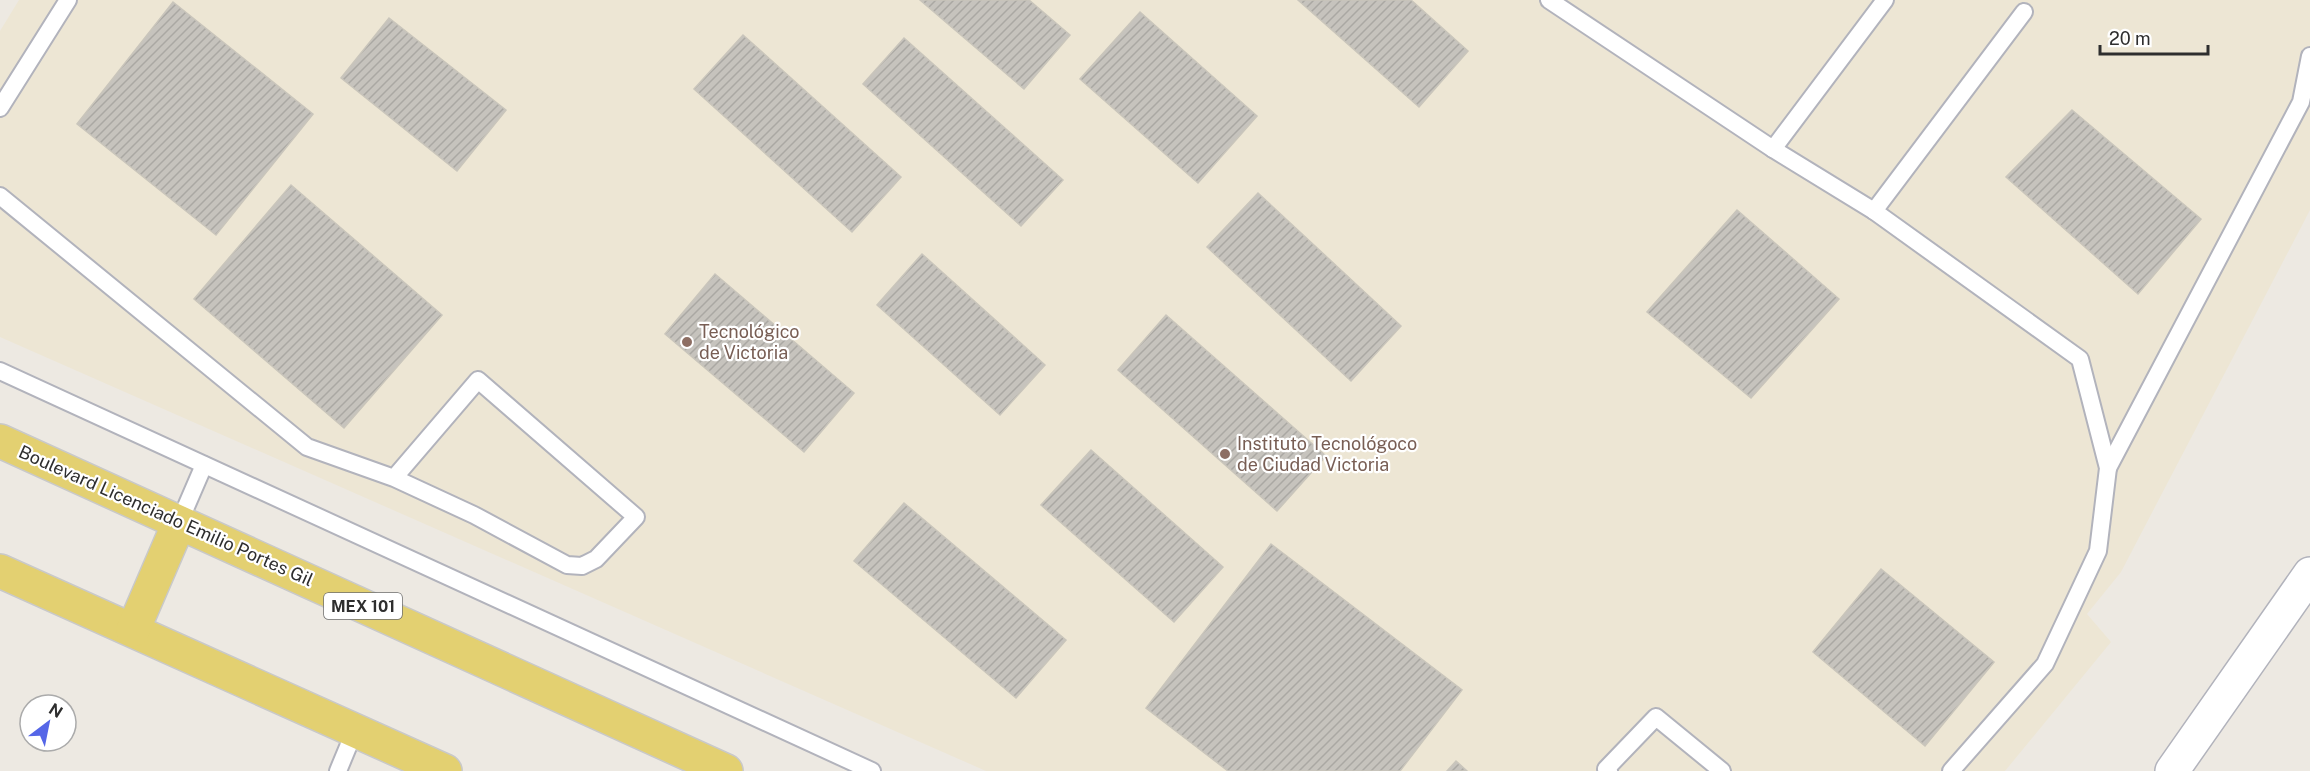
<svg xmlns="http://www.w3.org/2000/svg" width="2310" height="771" font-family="'Public Sans',sans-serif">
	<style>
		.education { fill: #ede6d4 }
		.building { fill: url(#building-hatch); stroke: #c9c5bb; stroke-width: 1.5 }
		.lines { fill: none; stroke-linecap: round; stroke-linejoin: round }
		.lane-casing { stroke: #b2b3bc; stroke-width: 20 }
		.street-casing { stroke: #b2b3bc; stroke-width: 36 }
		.primary-casing { stroke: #c9c9c9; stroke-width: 36 }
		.lane { stroke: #fff; stroke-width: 16 }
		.street { stroke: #fff; stroke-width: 33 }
		.primary { stroke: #e3d071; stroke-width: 33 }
		.education-dot { fill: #8d6e63; stroke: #fff; stroke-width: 2 }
		.labels { text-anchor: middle; stroke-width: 4.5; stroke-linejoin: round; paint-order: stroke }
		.shield { fill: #fff; stroke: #6d6d6d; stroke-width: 1.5 }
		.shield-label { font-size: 16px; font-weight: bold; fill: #2e2e2e }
		.education-label { font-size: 18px; fill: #785e54; stroke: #fff; text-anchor: start }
		.street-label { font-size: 18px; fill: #2e2e2e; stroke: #fff }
	</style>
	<defs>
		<pattern id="building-hatch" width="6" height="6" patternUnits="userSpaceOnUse" patternTransform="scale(1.5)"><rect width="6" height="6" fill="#c6c3bd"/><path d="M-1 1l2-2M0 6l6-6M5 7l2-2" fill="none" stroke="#aaa8a3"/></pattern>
	</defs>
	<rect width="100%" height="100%" fill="#ede9e2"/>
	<polygon class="education" points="19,0 2310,0 2310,210 2121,572 2087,614 2111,642 2005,771 986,771 0,337 0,31"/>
	<g class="building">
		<polygon points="920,0 1029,0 1070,35 1024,89"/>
		<polygon points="1298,0 1411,0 1468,51 1419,107"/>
		<polygon points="173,2 313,114 216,235 77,124"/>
		<polygon points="1140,12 1257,116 1198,183 1080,79"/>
		<polygon points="389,18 506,110 457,171 341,78"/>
		<polygon points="743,35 901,177 852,232 694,89"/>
		<polygon points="904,38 1063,180 1021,226 863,84"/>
		<polygon points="2072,110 2201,219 2138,294 2006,177"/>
		<polygon points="291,185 442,315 344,428 194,299"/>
		<polygon points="1258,193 1401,326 1351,381 1207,247"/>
		<polygon points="1737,210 1839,299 1751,398 1647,312"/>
		<polygon points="922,254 1045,365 1000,415 877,305"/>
		<polygon points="715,274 854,393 804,452 665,334"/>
		<polygon points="1166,315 1326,456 1277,511 1118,370"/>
		<polygon points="1091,450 1223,567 1174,622 1041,505"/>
		<polygon points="904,503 1066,640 1016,698 854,561"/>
		<polygon points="1271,544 1462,690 1400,771 1228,771 1146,708"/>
		<polygon points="1881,569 1994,662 1925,746 1813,652"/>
		<polygon points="1456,761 1467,771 1447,771"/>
	</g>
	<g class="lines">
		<g class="lane-casing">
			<g id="lane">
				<polyline points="1549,0 1773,149 1874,211 2080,359 2108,468 2098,551 2045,664 1951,771"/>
				<polyline points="0,108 68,0"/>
				<polyline points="1773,149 1885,0"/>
				<polyline points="0,196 307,447 394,478 474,515 567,565 582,566 596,559 636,517 478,380 394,478"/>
				<polyline points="1874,211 2024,12"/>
				<polyline points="0,371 872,771"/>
				<polyline points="2108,468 2301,102 2310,56"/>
				<polyline points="179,523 204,465"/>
				<polyline points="338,771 355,730"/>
				<polyline points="1609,771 1606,769 1656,717 1722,771"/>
			</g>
		</g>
		<g class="street-casing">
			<polyline id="street" points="2172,771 2310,574"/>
		</g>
		<g class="primary-casing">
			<g id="primary">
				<polyline points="0,441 726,771"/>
				<polyline points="0,571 445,771"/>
				<polyline points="133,630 179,523"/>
			</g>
		</g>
		<use href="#lane" class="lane"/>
		<use href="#street" class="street"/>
		<use href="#primary" class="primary"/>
	</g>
	<g class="education-dot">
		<circle cx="687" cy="342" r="6"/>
		<circle cx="1225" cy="454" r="6"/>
	</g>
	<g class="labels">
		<rect class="shield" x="324" y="593" width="78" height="26" rx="4.5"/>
		<g class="shield-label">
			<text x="363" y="612">MEX 101</text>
		</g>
		<g class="education-label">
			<text x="699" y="338">Tecnológico<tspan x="699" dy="21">de Victoria</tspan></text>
			<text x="1237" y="450">Instituto Tecnológoco<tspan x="1237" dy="21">de Ciudad Victoria</tspan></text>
		</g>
		<g class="street-label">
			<text transform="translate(166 516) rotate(24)" y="6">Boulevard Licenciado Emilio Portes Gil</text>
		</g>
	</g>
	<g transform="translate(48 723) rotate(32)"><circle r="28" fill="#ffffff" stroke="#ababab" stroke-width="1.5"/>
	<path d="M0-4.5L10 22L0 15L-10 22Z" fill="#5566e7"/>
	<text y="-9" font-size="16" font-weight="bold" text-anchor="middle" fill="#2e2e2e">N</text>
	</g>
	<path d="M2100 45v9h108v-9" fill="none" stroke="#2e2e2e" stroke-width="3"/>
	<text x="2109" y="45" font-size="18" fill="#2e2e2e" stroke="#ffffff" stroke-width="4.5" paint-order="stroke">20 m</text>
</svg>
